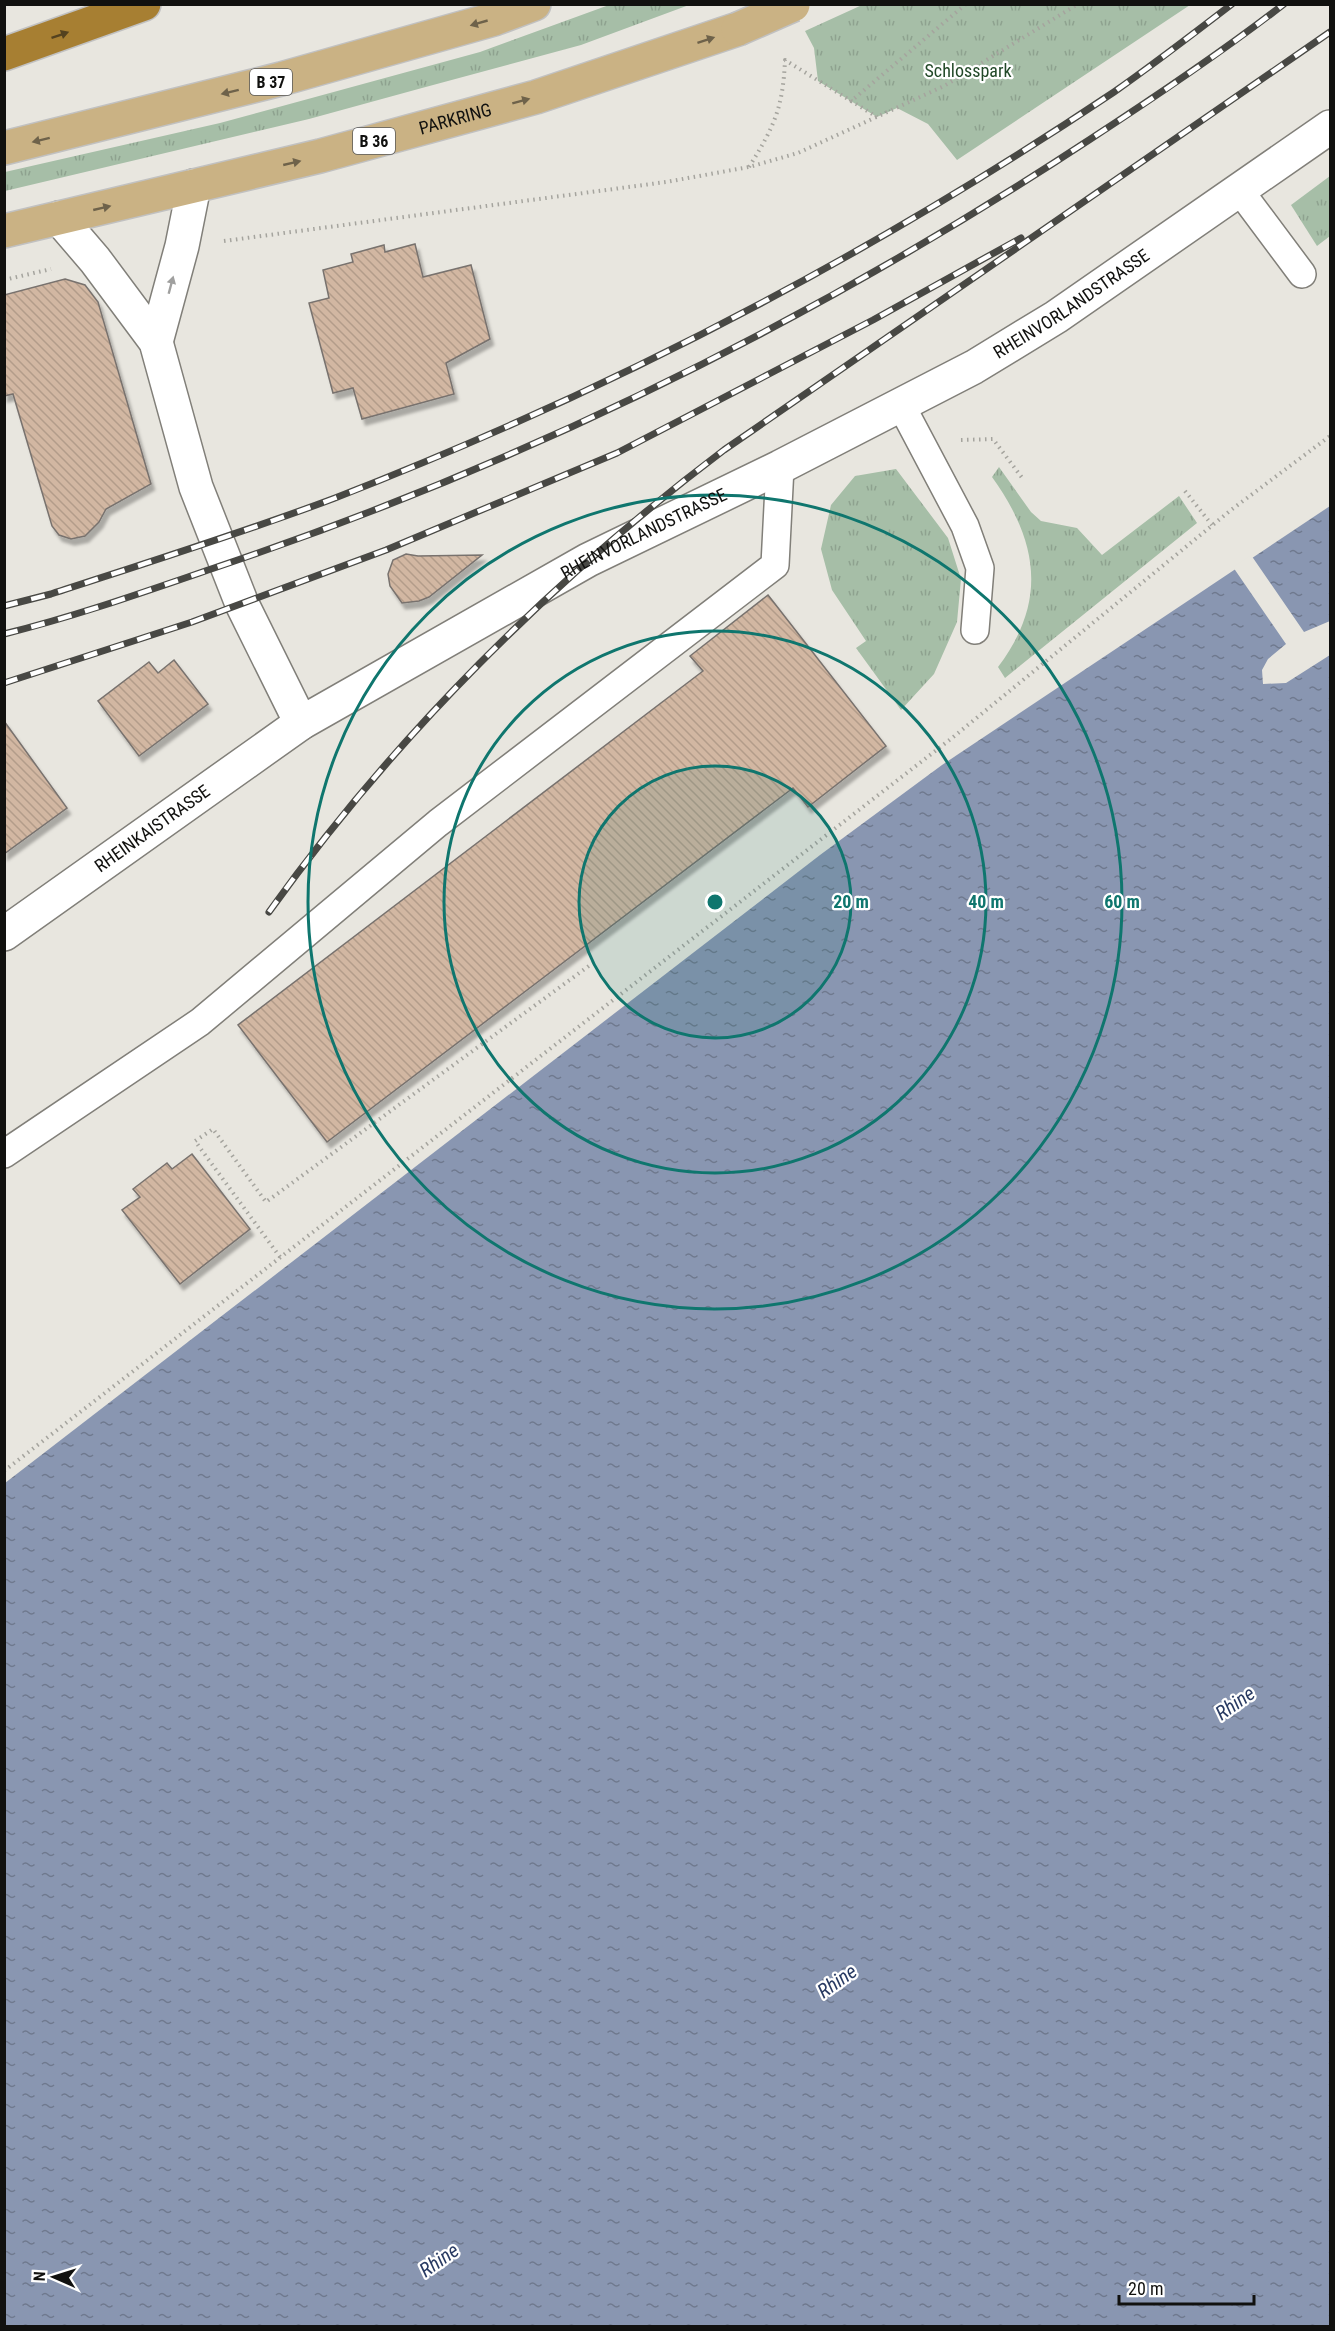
<svg xmlns="http://www.w3.org/2000/svg" width="1335" height="2331" font-family="'Roboto Condensed',sans-serif">
	<style>
		.grass { fill: url(#grass-tufts) }
		.water { fill: url(#water-ripples) }
		.pier { fill: #e8e6df }
		.building { fill: url(#building-back-hatch); stroke: #78726e; stroke-width: 1.5; filter: url(#shadow) }
		.lines { fill: none; stroke-linecap: round; stroke-linejoin: round }
		.lane-casing { stroke: #817f79; stroke-width: 30 }
		.street-casing { stroke: #817f79; stroke-width: 36 }
		.primary-casing { stroke: #c1c1c1; stroke-width: 36 }
		.highway-casing { stroke: #c1c1c1; stroke-width: 36 }
		.path { stroke: #a5a49e; stroke-width: 4; stroke-dasharray: 1.5 4.5; stroke-linecap: butt }
		.lane { stroke: #fff; stroke-width: 27 }
		.street { stroke: #fff; stroke-width: 33 }
		.primary { stroke: #cab284; stroke-width: 33 }
		.highway { stroke: #a77f32; stroke-width: 33 }
		.rail-casing { stroke: #484844; stroke-width: 7 }
		.rail { stroke: #fff; stroke-width: 4.5; stroke-dasharray: 14; stroke-linecap: butt }
		.primary-bridge-casing { stroke: #c1c1c1; stroke-width: 36; stroke-linecap: butt }
		.primary-bridge { stroke: #cab284; stroke-width: 33 }
		.oneway { fill: #6e624a }
		.oneway2 { fill: #54421f }
		.oneway3 { fill: #a0a09f }
		.ring { fill: none; stroke: #0f766e; stroke-width: 3 }
		.labels { text-anchor: middle; stroke-width: 4.5; stroke-linejoin: round; paint-order: stroke }
		.shield { fill: #fff; stroke: #585857; stroke-width: 1.5 }
		.shield-label { font-size: 16px; font-weight: bold; fill: #11110f }
		.park-label { font-size: 18px; fill: #224928; stroke: #fff }
		.street-label { font-size: 18px; fill: #11110f; stroke: #fff }
		.water-label { font-size: 20px; font-style: italic; fill: #293b63; stroke: #fff }
		.centre { fill: #0f766e; stroke: #fff; stroke-width: 3 }
		.ring-label { font-size: 18px; text-anchor: middle; font-weight: bold; fill: #0f766e; stroke: #fff; stroke-width: 4.5; stroke-linejoin: round; paint-order: stroke }
	</style>
	<defs>
		<pattern id="grass-tufts" width="24" height="20" patternUnits="userSpaceOnUse" patternTransform="scale(1.5)"><rect width="24" height="20" fill="#a6bea7"/><path d="M3 7l-1-3M5 7V3M7 7l1-3M15 17l-1-3M17 17v-4M19 17l1-3" fill="none" stroke="#8ea28f"/></pattern>
		<pattern id="water-ripples" width="26" height="14" patternUnits="userSpaceOnUse" patternTransform="scale(1.5)"><rect width="26" height="14" fill="#8996b1"/><path d="M2 4q2-2 4 0t4 0M15 11q2-2 4 0t4 0" fill="none" stroke="#6f798e"/></pattern>
		<pattern id="building-back-hatch" width="6" height="6" patternUnits="userSpaceOnUse" patternTransform="scale(1.5)"><rect width="6" height="6" fill="#d2b7a2"/><path d="M-1 5l2 2M0 0l6 6M5-1l2 2" fill="none" stroke="#b39c8a"/></pattern>
		<filter id="shadow"><feDropShadow dx="3.5" dy="6" stdDeviation="1.5" flood-color="#0004"/></filter>
	</defs>
	<rect width="100%" height="100%" fill="#e8e6df"/>
	<g class="grass">
		<polygon points="609,5 689,5 581,45 422,88 309,119 5,191 5,172 220,123 480,52"/>
		<polygon points="862,5 862,4 1190,5 957,160 928,124 897,108 877,117 818,81 814,48 805,31"/>
		<polygon points="1330,176 1330,236 1317,246 1291,205"/>
		<path d="M999 467 1031 512 1041 521 1077 528 1102 555 1179 496 1197 523 1005 678 998 667C1048 601 1038 541 992 477Z"/>
		<polygon points="896,469 948,538 961,579 957,622 934,674 901,710 856,648 866,641 832,590 821,549 831,505 855,476"/>
	</g>
	<polygon class="water" points="1330,506 1330,2326 5,2326 5,1483 820,855 942,765"/>
	<polygon class="pier" points="1251,555 1304,632 1330,621 1330,655 1286,683 1263,684 1262,670 1268,659 1286,644 1233,567"/>
	<g class="building">
		<polygon points="415,244 423,277 471,265 490,339 446,363 454,394 362,419 353,388 333,393 309,303 329,298 323,270 353,262 351,254 384,245 385,252"/>
		<polygon points="65,279 85,285 98,302 151,484 106,509 99,522 85,536 71,539 59,535 52,526 13,394 4,396 4,295"/>
		<polygon points="406,554 418,556 482,555 429,597 419,601 402,603 390,586 388,574 393,560"/>
		<polygon points="768,595 886,746 808,807 793,788 327,1142 238,1025 703,671 690,656"/>
		<polygon points="174,660 208,704 139,756 98,701 149,662 158,673"/>
		<polygon points="4,721 67,808 4,854"/>
		<polygon points="192,1154 250,1229 180,1284 122,1210 140,1197 133,1189 167,1163 172,1169"/>
	</g>
	<g class="lines">
		<g class="lane-casing">
			<g id="lane">
				<polyline points="1240,191 1302,274"/>
				<polyline points="901,405 965,526 980,568 975,630"/>
				<polyline points="4,1154 200,1022 438,823 775,565 780,467"/>
			</g>
		</g>
		<g class="street-casing">
			<g id="street">
				<polyline points="59,218 95,260 156,342 196,487 242,604 301,723"/>
				<polyline points="156,342 182,246 194,186"/>
				<path id="s1" d="M4 934 301 723 588 560 780 467 974 367 1056 317 1330 127"/>
			</g>
		</g>
		<g class="primary-casing">
			<g id="primary">
				<polyline points="4,148 281,79 494,19 534,4"/>
				<path id="s2" d="M4 231 320 156 536 97 738 29"/>
			</g>
		</g>
		<g class="highway-casing">
			<polyline id="highway" points="4,54 144,4"/>
		</g>
		<g class="path">
			<polyline points="850,102 966,4"/>
			<path d="M749 167C774 127 783 108 785 60L877 117"/>
			<polyline points="224,241 666,182 749,167 798,153 944,86 1078,4"/>
			<polyline points="4,280 51,269"/>
			<polyline points="961,440 993,439 1023,479"/>
			<polyline points="1185,491 1212,525"/>
			<polyline points="280,1257 195,1141 213,1129 266,1202 597,960"/>
			<polyline points="4,1471 952,738 1231,510 1330,436"/>
		</g>
		<use href="#lane" class="lane"/>
		<use href="#street" class="street"/>
		<use href="#primary" class="primary"/>
		<use href="#highway" class="highway"/>
		<g class="rail-casing">
			<g id="rail">
				<path d="M4 606 51 594C146 563 242 533 335 498 608 392 871 255 1114 92 1154 64 1193 34 1232 4"/>
				<path d="M4 634C77 616 147 591 217 567 524 464 818 318 1089 140 1155 97 1221 53 1284 4"/>
				<polyline points="4,683 192,622 386,550 617,453 873,320 1021,238"/>
				<path d="M269 912C395 736 552 580 724 450L1330 32"/>
			</g>
		</g>
		<use href="#rail" class="rail"/>
		<g class="primary-bridge-casing">
			<polyline id="primary-bridge" points="738,29 793,5"/>
		</g>
		<use href="#primary-bridge" class="primary-bridge"/>
	</g>
	<defs><path id="oneway-solid" d="M-6-.8H1V-3.2L6.5 0L1 3.2V.8H-6Z" transform="scale(1.5)"/></defs>
	<g class="oneway">
		<use href="#oneway-solid" transform="translate(479 23) rotate(164)"/>
		<use href="#oneway-solid" transform="translate(706 40) rotate(-18)"/>
		<use href="#oneway-solid" transform="translate(230 92) rotate(166)"/>
		<use href="#oneway-solid" transform="translate(521 101) rotate(-15)"/>
		<use href="#oneway-solid" transform="translate(41 140) rotate(166)"/>
		<use href="#oneway-solid" transform="translate(292 163) rotate(-13)"/>
		<use href="#oneway-solid" transform="translate(102 208) rotate(-13)"/>
	</g>
	<use class="oneway2" href="#oneway-solid" transform="translate(60 35) rotate(-19)"/>
	<use class="oneway3" href="#oneway-solid" transform="translate(171 285) rotate(-75)"/>
	<circle cx="715" cy="902" r="136" fill="#0f766e" fill-opacity=".12"/>
	<g class="ring">
		<circle cx="715" cy="902" r="136"/>
		<circle cx="715" cy="902" r="271"/>
		<circle cx="715" cy="902" r="407"/>
	</g>
	<g class="labels">
		<g class="shield">
			<rect x="250" y="69" width="42" height="26" rx="4.5"/>
			<rect x="353" y="128" width="42" height="26" rx="4.5"/>
		</g>
		<g class="shield-label">
			<text x="271" y="88">B 37</text>
			<text x="374" y="147">B 36</text>
		</g>
		<g class="park-label">
			<text x="968" y="77">Schlosspark</text>
		</g>
		<g class="street-label">
			<text dy="6" stroke="none"><textPath href="#s2" startOffset="465">PARKRING</textPath></text>
			<text dy="6" stroke="none"><textPath href="#s1" startOffset="1242">RHEINVORLANDSTRASSE</textPath></text>
			<text dy="6" stroke="none"><textPath href="#s1" startOffset="756">RHEINVORLANDSTRASSE</textPath></text>
			<text dy="6" stroke="none"><textPath href="#s1" startOffset="182">RHEINKAISTRASSE</textPath></text>
		</g>
		<g class="water-label">
			<text transform="translate(1235 1703) rotate(-35)" y="7">Rhine</text>
			<text transform="translate(837 1981) rotate(-35)" y="7">Rhine</text>
			<text transform="translate(439 2260) rotate(-35)" y="7">Rhine</text>
		</g>
	</g>
	<circle cx="715" cy="902" r="9" class="centre"/>
	<g class="ring-label">
		<text x="851" y="908">20 m</text>
		<text x="986" y="908">40 m</text>
		<text x="1122" y="908">60 m</text>
	</g>
	<rect width="1335" height="2331" fill="none" stroke="#11110f" stroke-width="12"/>
	<g transform="translate(54 2277) rotate(273)" stroke="#ffffff" stroke-width="4.5" paint-order="stroke">
	<path d="M0-4.5L10 22L0 15L-10 22Z" fill="#11110f"/>
	<text y="-9" font-size="16" font-weight="bold" text-anchor="middle" fill="#11110f">N</text>
	</g>
	<path d="M1119 2295v9h135v-9" fill="none" stroke="#11110f" stroke-width="3"/>
	<text x="1128" y="2295" font-size="18" fill="#11110f" stroke="#ffffff" stroke-width="4.5" paint-order="stroke">20 m</text>
</svg>
